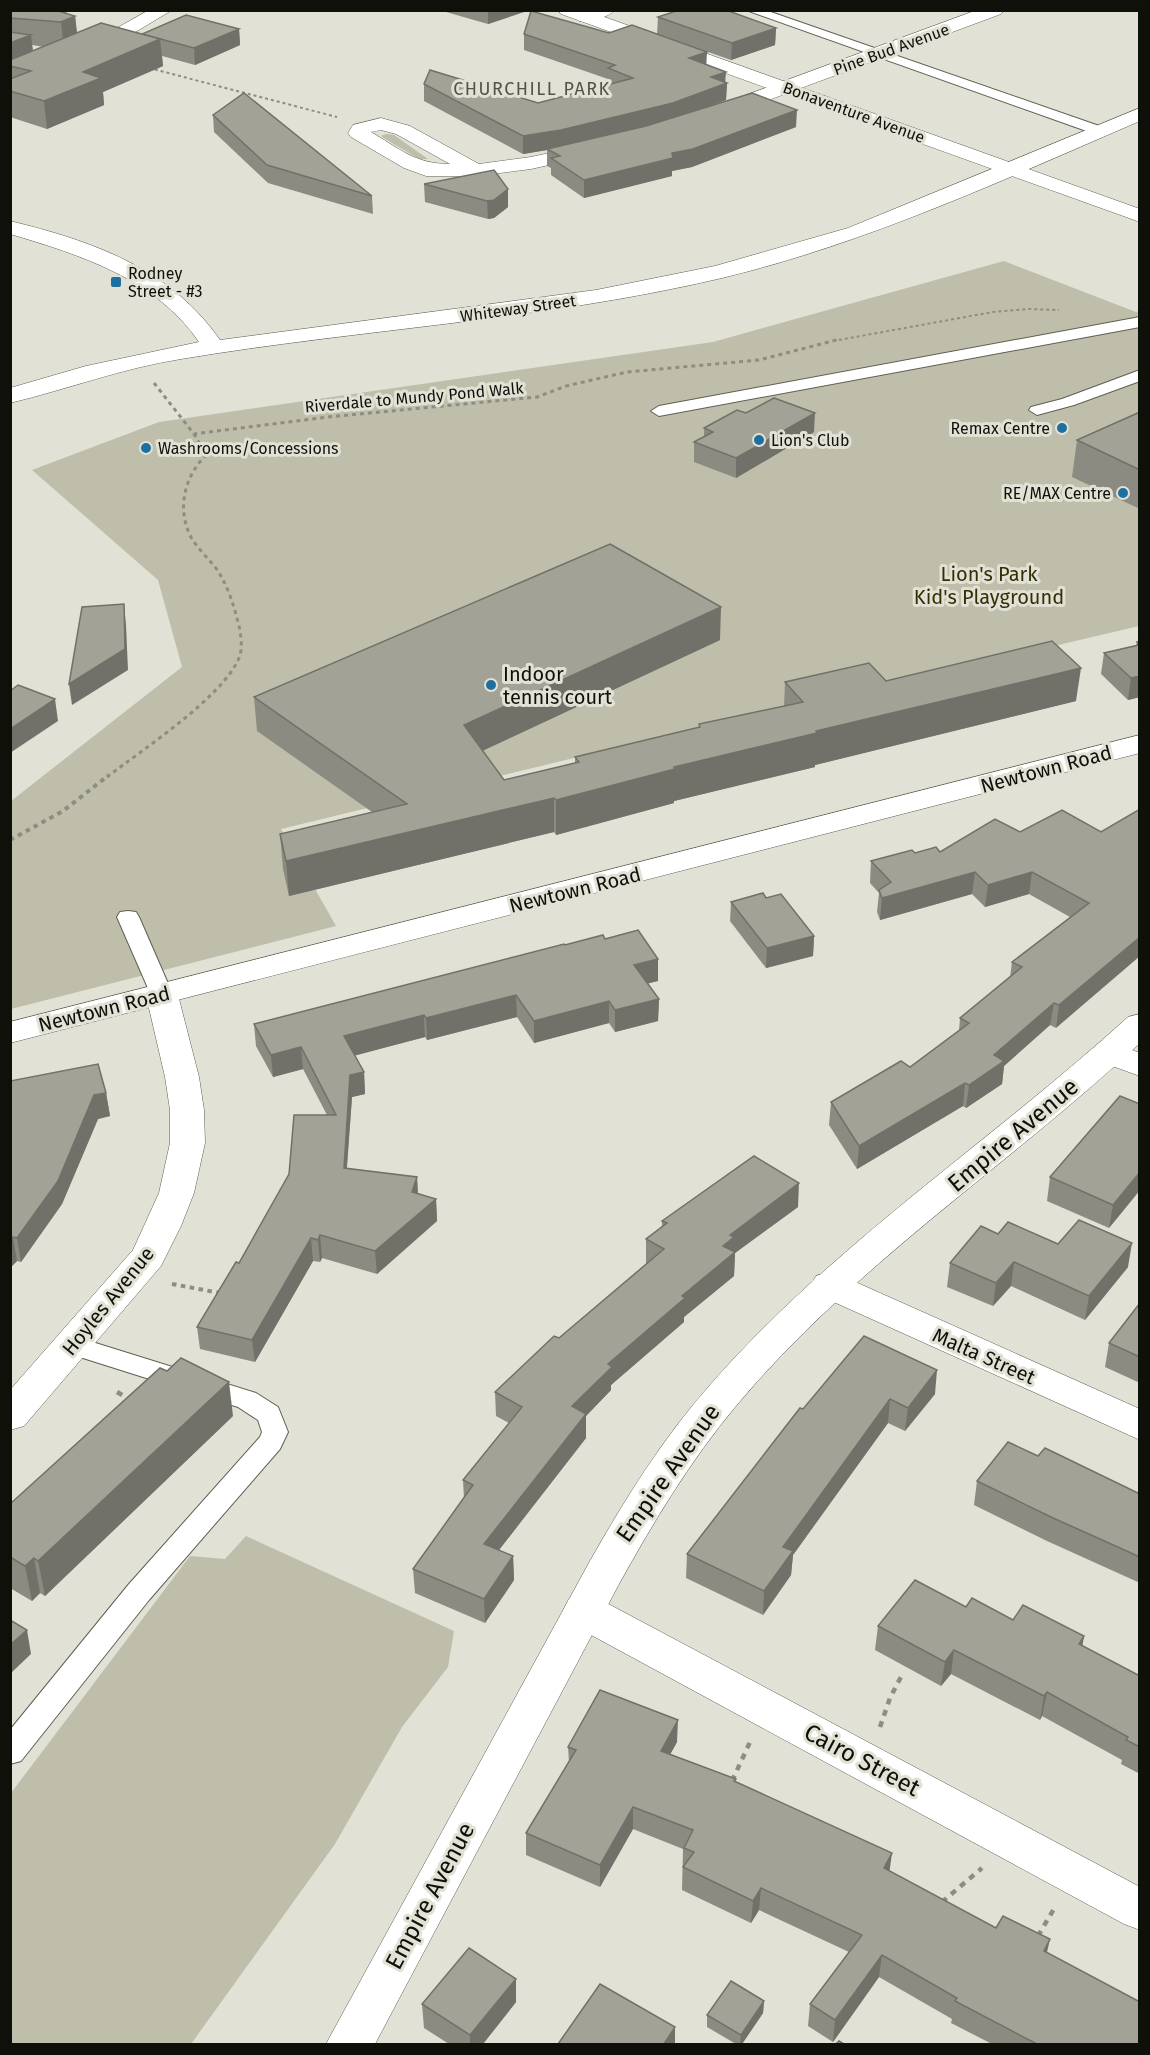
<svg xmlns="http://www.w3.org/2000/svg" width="1150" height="2055" font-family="'Fira Sans',sans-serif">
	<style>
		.green { fill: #bfbeaa }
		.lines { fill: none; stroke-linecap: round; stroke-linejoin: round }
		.service-casing { stroke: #5f5e53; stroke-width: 2 }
		.minor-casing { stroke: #5f5e53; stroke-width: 1 }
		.tertiary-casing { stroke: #5f5e53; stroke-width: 1 }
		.secondary-casing { stroke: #5f5e53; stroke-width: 1 }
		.path-far3 { stroke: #8e8d84; stroke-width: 2; stroke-dasharray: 3 3; stroke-linecap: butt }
		.path-far2 { stroke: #8e8d84; stroke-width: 3; stroke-dasharray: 4 4; stroke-linecap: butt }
		.path-far1 { stroke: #8e8d84; stroke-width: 4; stroke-dasharray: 4.5 4.5; stroke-linecap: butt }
		.path { stroke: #8e8d84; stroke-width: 4.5; stroke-dasharray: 6 6; stroke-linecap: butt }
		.service { fill: #fff; fill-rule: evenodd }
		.minor { fill: #fff; fill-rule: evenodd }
		.tertiary { fill: #fff; fill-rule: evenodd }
		.secondary { fill: #fff; fill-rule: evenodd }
		.wall { fill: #8b8b81; fill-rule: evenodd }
		.shaded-wall { fill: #717169 }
		.building { fill: #a2a296; stroke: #717169; stroke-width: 1.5 }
		.poi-dot { fill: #1c6fa0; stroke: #e2e1d5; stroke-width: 2 }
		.labels { text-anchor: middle; stroke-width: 6; stroke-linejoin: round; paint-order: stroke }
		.far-street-label { font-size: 16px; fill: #10100b; stroke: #e2e1d5 }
		.far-poi-label { font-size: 16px; fill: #10100b; stroke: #e2e1d5; text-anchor: start }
		.far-quarter-label { font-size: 18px; letter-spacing: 1.5px; fill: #535348; stroke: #e2e1d5 }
		.park-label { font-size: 20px; fill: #333006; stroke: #e2e1d5 }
		.poi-label { font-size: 20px; fill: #10100b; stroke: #e2e1d5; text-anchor: start }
		.street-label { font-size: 20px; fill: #10100b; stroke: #e2e1d5 }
		.near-street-label { font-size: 24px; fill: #10100b; stroke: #e2e1d5 }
	</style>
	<rect width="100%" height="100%" fill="#e2e1d5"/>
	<g class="green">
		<polygon points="388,134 394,135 428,159 419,159 382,137 382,135"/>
		<polygon points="1004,261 1136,312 1139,311 1139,626 905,681 838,694 281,829 336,926 11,1009 11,801 182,667 158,580 32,470 159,422 713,342"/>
		<polygon points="246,1536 454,1631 448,1667 402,1727 335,1844 191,2044 11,2044 11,1793 190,1556 225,1559"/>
	</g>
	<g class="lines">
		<g class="service-casing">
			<g id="service">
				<polygon points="746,10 765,10 1105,128 1107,131 1100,135 1095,134"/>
				<polygon points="1140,317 1140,327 659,416 651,411 659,406"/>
				<polygon points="1140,370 1140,381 1074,405 1037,415 1029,410 1031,407 1062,399"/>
				<polygon points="128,911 136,912 139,917 173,995 170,1000 162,1002 154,1000 151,995 117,917 120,912"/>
				<polygon points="73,1336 256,1393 278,1407 288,1432 280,1449 149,1600 21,1761 10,1764 10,1730 129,1584 260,1437 262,1432 258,1420 238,1407 64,1352 60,1345 64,1338"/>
			</g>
		</g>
		<g class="minor-casing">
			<g id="minor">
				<path d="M587 10H615C607 18 589 23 579 21L576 17 579 13Z"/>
				<polygon points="977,10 1004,10 1001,14 728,115 714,115 711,111 714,107"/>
				<path d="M1140 108V121C1003 180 867 243 722 278 544 320 361 329 181 359 123 368 68 389 10 403V388L86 366 199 342C156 279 81 255 10 234V221C92 241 170 268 220 340L596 290 715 266 848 228Z"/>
				<path d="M381 118 410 126 479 164 531 157 591 144 598 146 601 150 598 154 531 169 476 176H426L404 168 351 137 348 133 353 125ZM381 130 396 134 450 164C415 164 400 149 371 132Z"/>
				<polygon points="162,985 173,988 178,995 199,1077 204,1110 205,1143 194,1193 181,1226 161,1266 24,1426 10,1430 10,1390 133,1250 159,1193 170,1143 170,1110 165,1077 146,995 151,988"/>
				<polygon points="1110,1042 1140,1053 1140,1076 1098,1061 1093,1053 1098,1045"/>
				<polygon points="829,1272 842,1276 1140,1409 1140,1440 816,1294 811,1285 816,1276"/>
				<polygon points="584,1594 599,1599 1140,1887 1140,1930 1124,1924 569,1623 563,1611 569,1599"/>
			</g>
		</g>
		<g class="tertiary-casing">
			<g id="tertiary">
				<polygon points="558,10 585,10 1140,209 1140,222 561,14"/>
				<polygon points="1140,735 1140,753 10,1043 10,1022"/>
				<path d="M1140 1014V1043C1008 1166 852 1267 736 1406 690 1461 654 1521 619 1584L375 2044H326L590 1561C625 1499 663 1438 710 1385 832 1245 992 1141 1128 1017Z"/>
			</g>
		</g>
		<g class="secondary-casing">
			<polygon id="secondary" points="149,10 172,10 129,36 10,87 10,74 117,28"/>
		</g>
		<g class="path-far3">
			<polyline points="149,68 337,117"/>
			<polyline points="833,341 993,312 1028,309 1059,310"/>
		</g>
		<g class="path-far2">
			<polyline points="154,383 194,434 328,417 537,397 566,386 627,372 759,360 840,339"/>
			<path d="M107 777C143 749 222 698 239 658 243 649 241 635 239 626 234 606 229 589 218 571 210 560 199 550 192 539 176 510 184 477 206 455L194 434"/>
		</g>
		<g class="path-far1">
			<polyline points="10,840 63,811 109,775"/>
			<polyline points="172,1284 220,1293"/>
		</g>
		<g class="path">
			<polyline points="117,1392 131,1400"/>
			<polyline points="880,1727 890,1698 903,1673"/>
			<polyline points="732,1781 750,1742"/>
			<polyline points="942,1902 982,1868"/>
			<polyline points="1038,1936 1055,1907"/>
		</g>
		<use href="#service" class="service"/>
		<use href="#minor" class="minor"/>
		<use href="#tertiary" class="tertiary"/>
		<use href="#secondary" class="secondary"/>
	</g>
	<g class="wall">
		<path d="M10 10 67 12 65 13 75 16 77 33 142 34 239 29 240 45 195 65 162 56 163 66 103 92 104 105 47 129 10 117ZM32 45 44 47 33 51Z"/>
		<polygon points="439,10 530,10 488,24"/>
		<polygon points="658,17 776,28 775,45 731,60 657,34"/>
		<polygon points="524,34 706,64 727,83 726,100 712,105 796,127 692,167 672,171 672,176 584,198 551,175 551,168 547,166 547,150 523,154 424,101 424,84 538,103 608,85 608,79 524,50"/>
		<polygon points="213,115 372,196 373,214 268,183 214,132"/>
		<polygon points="424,184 508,189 508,207 494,218 488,219 425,202"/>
		<polygon points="1140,412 1140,509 1072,477 1077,440"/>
		<polygon points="704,428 814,432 736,478 694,462 694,442 704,437"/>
		<polygon points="720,640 482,751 504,780 575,763 575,757 699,727 699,724 784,706 785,682 886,681 1076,701 815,765 815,767 674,801 674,803 556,835 554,832 289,896 283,869 280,834 372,812 257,731 254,697"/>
		<polygon points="1140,641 1140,697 1128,700 1101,674 1104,653 1136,645 1137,642"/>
		<polygon points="1140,809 1056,1028 1050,1025 1004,1066 1002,1084 966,1108 963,1106 857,1169 829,1125 831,1102 910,1067 959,1031 960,1018 1010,978 1012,962 1070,917 1029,894 985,907 972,894 880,920 877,912 879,893 870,883 871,861 915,853 940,852 1020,832 1101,832"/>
		<polygon points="766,898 814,936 813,956 766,968 730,921 731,902"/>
		<polygon points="605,939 658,981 648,983 659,999 658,1021 615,1032 609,1023 534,1043 517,1017 427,1040 425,1037 355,1055 364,1072 365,1094 352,1097 347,1168 417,1177 418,1193 436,1199 437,1221 377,1274 322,1258 320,1262 313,1261 255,1362 200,1349 197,1327 239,1263 327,1115 303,1069 273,1077 256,1046 254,1024 565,945"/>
		<polygon points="10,1081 106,1093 110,1116 98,1119 62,1204 21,1262 17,1261 10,1268"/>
		<polygon points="1140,1104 1140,1190 1109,1228 1047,1201 1050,1177"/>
		<polygon points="798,1207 735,1253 734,1276 684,1317 684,1322 611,1385 611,1390 586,1416 586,1438 499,1550 513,1556 514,1580 485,1623 415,1593 413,1569 464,1499 463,1480 509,1423 496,1416 495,1392 647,1263 646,1263 646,1239 662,1226 662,1221"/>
		<polygon points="998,1234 1058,1244 1128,1267 1085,1320 1011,1286 993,1306 947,1287 950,1263"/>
		<polygon points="1140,1303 1140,1383 1105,1367 1109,1343"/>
		<polygon points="935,1394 905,1431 888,1423 793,1555 791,1575 763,1615 686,1578 687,1554 803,1409"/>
		<polygon points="233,1416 45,1596 40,1593 32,1601 10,1588 10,1504"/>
		<polygon points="1038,1456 1140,1494 1140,1583 1047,1541 974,1505 977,1481"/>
		<polygon points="966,1607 1013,1620 1084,1636 1082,1646 1140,1676 1140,1774 1121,1764 1122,1760 1042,1716 1040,1720 951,1674 941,1686 875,1650 878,1626"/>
		<polygon points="677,1742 670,1754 736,1779 735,1782 889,1871 996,1928 1047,1953 1140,2044 992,2044 951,2023 952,2019 879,1977 833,2042 808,2026 810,2004 849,1952 759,1910 751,1923 682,1890 683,1849 633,1829 600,1887 526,1855 526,1833 569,1762 568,1747"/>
		<polygon points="516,1979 516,2002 483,2044 449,2044 424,2028 422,2004"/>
		<polygon points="764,2001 763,2013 742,2044 736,2044 707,2027 707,2015"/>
	</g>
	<g class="shaded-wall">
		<polygon points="30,10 67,10 67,12 50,21"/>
		<polygon points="488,10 530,10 488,24"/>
		<polygon points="75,16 78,42 64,48 61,22"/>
		<polygon points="776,28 775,45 731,60 732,43"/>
		<polygon points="239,29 240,45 195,65 194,48"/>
		<polygon points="31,35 34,61 10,66 10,43"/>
		<polygon points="160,39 163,66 103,92 104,105 47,129 44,101 83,72"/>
		<polygon points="707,52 706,69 689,58"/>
		<polygon points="726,72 725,84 727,83 726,100 672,120 547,149 547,150 523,154 523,136 711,77"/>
		<polygon points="797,110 796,127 692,167 672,171 672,176 584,198 584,180 672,153"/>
		<polygon points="508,189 508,207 494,218 488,219 487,201"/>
		<polygon points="815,413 814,432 736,478 736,458"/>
		<polygon points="124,604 126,625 128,670 72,705 69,684"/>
		<polygon points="721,607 720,640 465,759 464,725"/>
		<polygon points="1081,668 1076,701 815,765 815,767 674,801 674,803 556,835 556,800 674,767 816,731"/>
		<polygon points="1140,676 1140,697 1128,700 1131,678"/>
		<polygon points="55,699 58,721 10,753 10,729"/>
		<polygon points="554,798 554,832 289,896 286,861"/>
		<polygon points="975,872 972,894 880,920 882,898"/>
		<polygon points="1032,872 1029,894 985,907 988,885"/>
		<polygon points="814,936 813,956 766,968 767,948"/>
		<polygon points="1140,937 1140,956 1056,1028 1059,1005"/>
		<polygon points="658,959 658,981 634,987 634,965"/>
		<polygon points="516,995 517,1017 427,1040 426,1018"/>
		<polygon points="659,999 658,1021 615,1032 615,1010"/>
		<polygon points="609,1001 609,1023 534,1043 534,1021"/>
		<polygon points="1054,1003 1050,1025 1004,1066 1002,1084 966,1108 969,1085 994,1055"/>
		<polygon points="424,1015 425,1037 346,1058 344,1036"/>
		<polygon points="301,1047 303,1069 273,1077 271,1055"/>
		<polygon points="364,1072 365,1094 352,1097 345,1190 344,1168 350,1075"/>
		<polygon points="965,1083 963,1106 857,1169 859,1146"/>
		<polygon points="106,1093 110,1116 98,1119 62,1204 21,1262 17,1238 94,1095"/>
		<polygon points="1140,1172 1140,1190 1109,1228 1113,1205"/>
		<polygon points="417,1177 418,1199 412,1192"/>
		<polygon points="799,1183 798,1207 735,1253 734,1276 684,1317 684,1322 611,1385 611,1390 586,1416 586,1438 485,1568 484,1544 572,1406 608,1364 723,1246 730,1235"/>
		<polygon points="436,1199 437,1221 377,1274 375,1251"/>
		<polygon points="320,1235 322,1258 320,1262 318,1240"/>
		<polygon points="13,1237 17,1261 10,1268 10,1240"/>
		<polygon points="311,1238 313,1261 255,1362 252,1340"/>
		<polygon points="1132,1243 1128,1267 1085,1320 1089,1296"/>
		<polygon points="1014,1262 1011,1286 993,1306 996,1283"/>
		<polygon points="937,1370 935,1394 905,1431 908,1408"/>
		<polygon points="229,1382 233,1416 45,1596 38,1561"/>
		<polygon points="890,1399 888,1423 793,1555 791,1575 763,1615 764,1591 783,1547"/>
		<polygon points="513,1556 514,1580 485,1623 484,1599"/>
		<polygon points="34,1558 40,1593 32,1601 25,1566"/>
		<polygon points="27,1630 31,1654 10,1674 10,1645"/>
		<polygon points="1084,1636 1080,1660 1079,1644"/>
		<polygon points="954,1650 951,1674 941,1686 945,1662"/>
		<polygon points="1047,1692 1042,1716 1040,1720 1044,1696"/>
		<polygon points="678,1720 677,1742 660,1773 661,1751"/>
		<polygon points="633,1807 633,1829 600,1887 600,1865"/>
		<polygon points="892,1853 889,1875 884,1868"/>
		<polygon points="761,1888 759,1910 751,1923 753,1901"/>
		<polygon points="1050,1939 1045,1961 1044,1951"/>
		<polygon points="882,1955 879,1977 833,2042 835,2020"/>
		<polygon points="516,1979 516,2002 483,2044 470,2044 470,2035"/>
		<polygon points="764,2001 763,2013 742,2044 740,2044 741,2035"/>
		<polygon points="675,2027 675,2044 664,2044"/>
	</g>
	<g class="building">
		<polygon points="10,10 55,10 75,16 61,22 10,18"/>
		<polygon points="679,10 726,10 776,28 732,43 658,17"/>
		<polygon points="531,11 609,33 632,25 707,52 689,58 726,72 711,77 727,83 673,103 561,130 523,136 424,84 430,70 538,103 633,78 608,68 615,65 524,34"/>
		<polygon points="186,15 239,29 194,48 142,34"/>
		<polygon points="101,23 160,39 83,72 101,78 44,101 10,91 10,79 31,71 10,66 10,60"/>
		<polygon points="10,32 31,35 10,43"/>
		<polygon points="244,93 372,196 267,165 213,115"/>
		<polygon points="752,93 797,110 693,149 672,153 673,158 584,180 551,158 560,156 547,149 646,126"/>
		<polygon points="494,170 508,189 494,200 487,201 424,184"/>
		<polygon points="774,398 815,413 736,458 694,442 713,432 704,428 737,410 746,413"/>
		<polygon points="1140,412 1140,470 1077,440"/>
		<polygon points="610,544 721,607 464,725 504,780 579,762 575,757 700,727 699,724 803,702 785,682 869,663 886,681 1052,641 1081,668 816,731 817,733 674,767 675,769 556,800 554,798 286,861 280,834 407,804 254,697"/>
		<polygon points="124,604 125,649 69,684 82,607"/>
		<polygon points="1140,641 1140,676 1131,678 1104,653 1139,645 1137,642"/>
		<polygon points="18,685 55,699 10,729 10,691"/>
		<polygon points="1140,809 1140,937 1059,1005 1054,1003 994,1055 1004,1061 969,1085 965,1083 859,1146 831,1102 901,1061 910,1067 969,1023 960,1018 1022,967 1012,962 1089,903 1032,872 988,885 975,872 882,898 879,890 891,882 871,861 912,850 915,853 936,847 940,852 995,819 1020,832 1062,810 1101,832"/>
		<polygon points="763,893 766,898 781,894 814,936 767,948 731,902"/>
		<polygon points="638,930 658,959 634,965 659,999 615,1010 609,1001 534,1021 516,995 426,1018 424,1015 344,1036 364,1072 350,1075 344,1168 417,1177 412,1192 436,1199 375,1251 320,1235 318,1240 311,1238 252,1340 197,1327 236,1262 239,1263 289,1174 294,1115 336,1115 301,1047 271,1055 254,1024 564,944 565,945 603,935 605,939"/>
		<polygon points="98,1064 106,1093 94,1095 58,1181 17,1238 13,1237 10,1240 10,1081"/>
		<polygon points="1120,1096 1140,1104 1140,1172 1113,1205 1050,1177"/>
		<polygon points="754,1156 799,1183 730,1235 734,1237 723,1246 735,1252 682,1296 685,1298 608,1364 612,1367 572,1406 586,1414 484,1544 513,1556 484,1599 413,1569 473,1485 463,1480 522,1407 495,1392 554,1336 559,1338 664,1249 646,1239 667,1223 662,1221"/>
		<polygon points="1079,1220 1132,1243 1089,1296 1014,1262 996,1283 950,1263 981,1226 998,1234 1008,1222 1058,1244"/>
		<polygon points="1140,1303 1140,1357 1109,1343"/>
		<polygon points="864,1336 937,1370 908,1408 890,1399 783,1547 793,1551 764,1591 687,1554 800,1408 803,1409"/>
		<polygon points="181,1358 229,1382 38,1561 34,1558 25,1566 10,1557 10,1504 160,1368 167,1371"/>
		<polygon points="1008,1442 1038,1456 1045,1448 1140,1494 1140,1557 1051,1517 977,1481"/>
		<polygon points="915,1580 966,1607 972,1598 1013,1620 1023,1605 1084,1636 1079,1644 1140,1676 1140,1747 1126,1740 1128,1737 1047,1692 1044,1696 954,1650 945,1662 878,1626"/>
		<polygon points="10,1620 27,1630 10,1645"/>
		<polygon points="600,1690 678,1720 661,1751 736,1779 734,1781 892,1853 884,1868 996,1928 1003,1916 1050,1939 1044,1951 1140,2002 1140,2044 1035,2044 1035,2043 955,2001 957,1998 882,1955 835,2020 810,2004 862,1935 761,1888 753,1901 683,1867 694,1852 684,1848 693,1830 633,1807 600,1865 526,1833 576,1750 568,1747"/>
		<polygon points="469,1948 516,1979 470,2035 422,2004"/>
		<polygon points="731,1981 764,2001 741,2035 707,2015"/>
		<polygon points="600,1984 675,2027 664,2044 558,2044"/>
		<polygon points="839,2041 844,2044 836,2044"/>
	</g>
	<g class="poi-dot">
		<rect x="110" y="276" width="12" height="12" rx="3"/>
		<circle cx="1062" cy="428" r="6"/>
		<circle cx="759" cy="440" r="6"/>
		<circle cx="146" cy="448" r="6"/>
		<circle cx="1123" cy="493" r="6"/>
		<circle cx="491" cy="685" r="6"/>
	</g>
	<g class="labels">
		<g class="far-street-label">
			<text transform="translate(891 49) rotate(-20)" y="6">Pine Bud Avenue</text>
			<text transform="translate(854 112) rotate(20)" y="6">Bonaventure Avenue</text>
			<text transform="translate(518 308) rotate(-8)" y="6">Whiteway Street</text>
			<text transform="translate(414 397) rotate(-5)" y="6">Riverdale to Mundy Pond Walk</text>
		</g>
		<g class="far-poi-label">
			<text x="128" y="279">Rodney<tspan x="128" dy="18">Street - #3</tspan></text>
			<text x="1050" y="434" text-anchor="end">Remax Centre</text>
			<text x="771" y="446">Lion's Club</text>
			<text x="158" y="454">Washrooms/Concessions</text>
			<text x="1111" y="499" text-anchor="end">RE/MAX Centre</text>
		</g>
		<g class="far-quarter-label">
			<text x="532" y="95">CHURCHILL PARK</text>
		</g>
		<g class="park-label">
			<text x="989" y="581">Lion's Park<tspan x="989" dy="23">Kid's Playground</tspan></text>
		</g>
		<g class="poi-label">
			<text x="503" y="681">Indoor<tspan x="503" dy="23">tennis court</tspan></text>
		</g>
		<g class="street-label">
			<text transform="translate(1046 769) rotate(-15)" y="7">Newtown Road</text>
			<text transform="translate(575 890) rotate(-14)" y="7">Newtown Road</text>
			<text transform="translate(104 1009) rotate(-14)" y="7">Newtown Road</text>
			<text transform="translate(108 1301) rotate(-51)" y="7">Hoyles Avenue</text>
			<text transform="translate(984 1356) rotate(24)" y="7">Malta Street</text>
		</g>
		<g class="near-street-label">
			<text transform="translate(1013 1135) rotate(-40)" y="8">Empire Avenue</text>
			<text transform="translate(668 1473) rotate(-55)" y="8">Empire Avenue</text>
			<text transform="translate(862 1760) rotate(28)" y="8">Cairo Street</text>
			<text transform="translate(430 1896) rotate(-62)" y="8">Empire Avenue</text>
		</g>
	</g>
	<rect width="1150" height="2055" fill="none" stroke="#10100b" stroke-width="24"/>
</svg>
